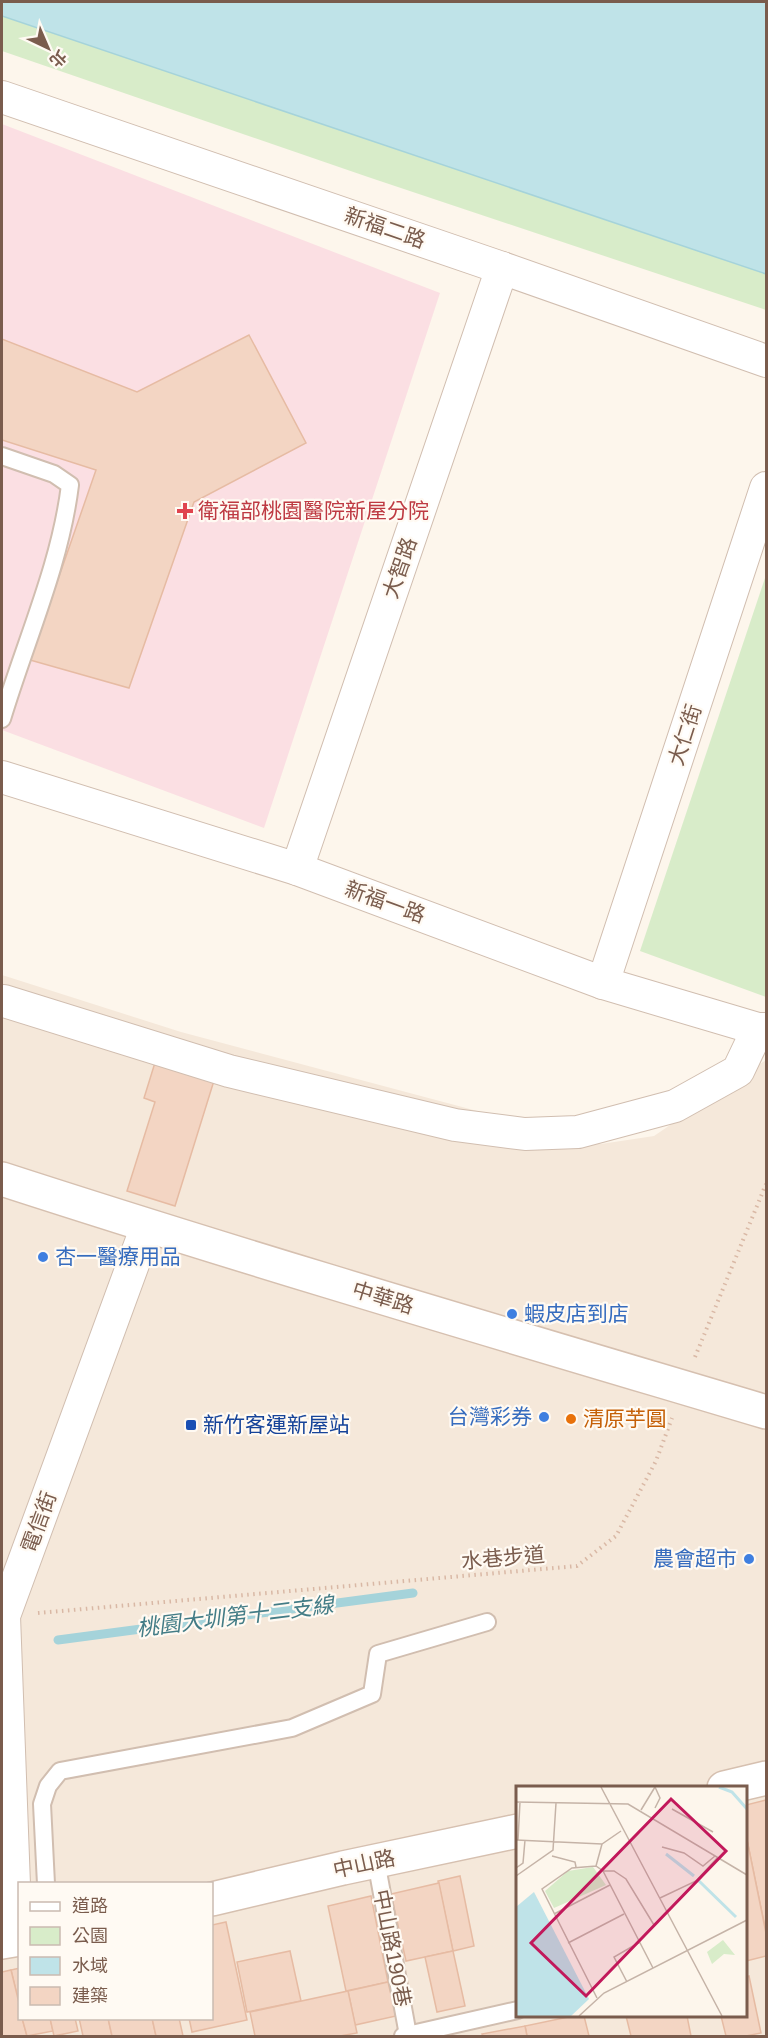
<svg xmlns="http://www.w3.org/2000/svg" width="768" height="2038" font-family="Helvetica,'Noto Sans TC',sans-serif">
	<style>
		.residential { fill: #f5e8da; fill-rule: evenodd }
		.medical { fill: #fbdfe3 }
		.green { fill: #d8ecc9 }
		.water { fill: #bfe3e8; stroke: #a5d3da; stroke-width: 1.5 }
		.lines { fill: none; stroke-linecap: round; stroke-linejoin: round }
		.stream { stroke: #a5d3da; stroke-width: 9 }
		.building { fill: #f3d5c3; stroke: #e6bba3; stroke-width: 1.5 }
		.service-casing { stroke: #d1beb0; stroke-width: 20 }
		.minor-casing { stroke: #d1beb0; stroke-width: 34 }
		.secondary-casing { stroke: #d6c0b0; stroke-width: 36 }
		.path { stroke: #d9b8a5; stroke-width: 4; stroke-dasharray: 1.5 4.5; stroke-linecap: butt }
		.service { stroke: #fff; stroke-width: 16 }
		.minor { stroke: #fff; stroke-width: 32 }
		.secondary { stroke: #fff; stroke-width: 33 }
		.health-dot { fill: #e0444e; stroke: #fffaf3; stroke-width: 2 }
		.shop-dot { fill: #3f7fe0; stroke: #fffaf3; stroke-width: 2 }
		.food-dot { fill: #e8710a; stroke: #fffaf3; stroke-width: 2 }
		.transit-dot { fill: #1a4fb4; stroke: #fffaf3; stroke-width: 2 }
		.labels { text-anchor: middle; stroke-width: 4.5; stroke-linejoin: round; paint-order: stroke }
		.street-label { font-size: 21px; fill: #7a5c4d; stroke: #fffaf3 }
		.health-label { font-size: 21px; fill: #be3a42; stroke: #fffaf3; text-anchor: start }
		.shop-label { font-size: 21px; fill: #366cbe; stroke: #fffaf3; text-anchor: start }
		.food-label { font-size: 21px; fill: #c56008; stroke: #fffaf3; text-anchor: start }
		.transit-label { font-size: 21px; fill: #164399; stroke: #fffaf3; text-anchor: start }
		.water-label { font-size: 22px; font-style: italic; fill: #437c86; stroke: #fffaf3 }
		.inset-river { fill: none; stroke: #bfe3e8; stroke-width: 3 }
		.inset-road { fill: none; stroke: #c5b3a7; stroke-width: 1.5 }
		.view { fill: #c2185b; fill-opacity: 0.15; stroke: #c2185b; stroke-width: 3 }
		.inset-edge { fill: none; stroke: #7a5c4d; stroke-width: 3 }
	</style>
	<rect width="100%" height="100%" fill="#fdf6ec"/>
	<path class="residential" d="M2 975 181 1032 601 1144 654 1136 766 1060V2036H2ZM518 1788H746V2016H518ZM20 1884H212V2018H20Z"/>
	<polygon class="medical" points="2,124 440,293 264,828 2,730"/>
	<g class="green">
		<polygon points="2,2 766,2 766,310 368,177 2,51"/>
		<polygon points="766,575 766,997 640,951"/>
	</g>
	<polygon class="water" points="2,2 766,2 766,274 2,16"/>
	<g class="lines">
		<polyline class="stream" points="58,1640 413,1593"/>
	</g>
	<g class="building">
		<polygon points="249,335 306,443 194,502 129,688 30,660 96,470 2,440 2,339 137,392"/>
		<polygon points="158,1053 217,1071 175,1206 127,1191 155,1102 144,1098"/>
		<polygon points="766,1800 766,1932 746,1835 746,1805"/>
		<polygon points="746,1835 766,1933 766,1956 746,1961"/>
		<polygon points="460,1876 474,1946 453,1951 438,1881"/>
		<polygon points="439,1883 453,1951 406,1961 391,1894"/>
		<polygon points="371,1896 388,1982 346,1991 328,1906"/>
		<polygon points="226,1922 247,2020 192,2032 189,2018 212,2018 212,1925"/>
		<polygon points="290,1951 301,2001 247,2012 237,1962"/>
		<polygon points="453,1951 465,2006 437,2012 425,1957"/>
		<polygon points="20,1968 20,2007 11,1970"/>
		<polygon points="11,1970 20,2007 20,2018 22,2018 27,2036 2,2036 2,1972"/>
		<polygon points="749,1976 761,2033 746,2036 726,2036 721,2016 746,2016 746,1977"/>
		<polygon points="388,1982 396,2016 355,2025 348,1991"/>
		<polygon points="348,1991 357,2033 340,2036 255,2036 250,2012"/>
		<polygon points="573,2016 584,2016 589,2036 527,2036 525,2026"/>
		<polygon points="626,2016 687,2016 691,2036 631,2036"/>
		<polygon points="22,2018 50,2018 53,2031 27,2036"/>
		<polygon points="50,2018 75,2018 78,2031 54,2036"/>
		<polygon points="79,2018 108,2018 112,2036 83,2036"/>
		<polygon points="108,2018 152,2018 156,2036 112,2036"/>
		<polygon points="152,2018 179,2018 183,2036 156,2036"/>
		<polygon points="525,2026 527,2036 483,2036 482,2034"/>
	</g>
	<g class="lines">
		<g class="service-casing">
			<g id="service">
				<path d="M2 456 54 474 70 485C60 566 25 642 2 719"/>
				<polyline points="376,1861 408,2035"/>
				<polyline points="46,1884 42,1804 48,1786 60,1771 292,1728 372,1694 378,1654 487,1622"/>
				<polyline points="403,2036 518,2010"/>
			</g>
		</g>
		<g class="minor-casing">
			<g id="minor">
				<polyline points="2,97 502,268 766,361"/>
				<polyline points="2,777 297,869 603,983 758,1029 766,1029"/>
				<polyline points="297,869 502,268"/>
				<polyline points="603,983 766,488"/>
				<polyline points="4,1001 229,1071 455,1125 525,1134 578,1132 675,1106 738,1071 758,1029"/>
				<polyline points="16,1939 4,1616 147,1226"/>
			</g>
		</g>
		<g class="secondary-casing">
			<g id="secondary">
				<path d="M2 1179C255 1261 511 1336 766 1412"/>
				<polyline points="724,1788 766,1778"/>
				<polyline points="212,1899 343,1868 518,1831"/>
				<polyline points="2,1942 20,1939"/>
			</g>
		</g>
		<g class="path">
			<polyline points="695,1357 766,1184"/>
			<polyline points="38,1613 577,1566 616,1536 656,1461 672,1418"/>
		</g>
		<use href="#service" class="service"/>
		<use href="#minor" class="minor"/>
		<use href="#secondary" class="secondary"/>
	</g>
	<path class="health-dot" d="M182 502h6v6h6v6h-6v6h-6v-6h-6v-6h6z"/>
	<g class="shop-dot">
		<circle cx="43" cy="1257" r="6"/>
		<circle cx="512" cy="1314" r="6"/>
		<circle cx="544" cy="1417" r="6"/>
		<circle cx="749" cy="1559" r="6"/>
	</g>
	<circle class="food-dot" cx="571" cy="1419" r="6"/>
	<rect class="transit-dot" x="185" y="1419" width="12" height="12" rx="3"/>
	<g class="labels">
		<g class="street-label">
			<text transform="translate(385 228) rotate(19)" y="7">新福二路</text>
			<text transform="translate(400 568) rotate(-71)" y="7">大智路</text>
			<text transform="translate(685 735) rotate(-72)" y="7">大仁街</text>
			<text transform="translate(385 902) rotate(20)" y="7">新福一路</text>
			<text transform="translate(383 1298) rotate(17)" y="7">中華路</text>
			<text transform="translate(39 1522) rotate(-70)" y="7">電信街</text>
			<text transform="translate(503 1558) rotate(-5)" y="7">水巷步道</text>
			<text transform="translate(364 1864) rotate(-12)" y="7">中山路</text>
			<text transform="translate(392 1948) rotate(79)" y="7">中山路190巷</text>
		</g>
		<g class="health-label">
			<text x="198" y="518">衛福部桃園醫院新屋分院</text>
		</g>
		<g class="shop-label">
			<text x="55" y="1264">杏一醫療用品</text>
			<text x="524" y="1321">蝦皮店到店</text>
			<text x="532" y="1424" text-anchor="end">台灣彩券</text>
			<text x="737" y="1566" text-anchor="end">農會超市</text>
		</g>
		<g class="food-label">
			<text x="583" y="1426">清原芋圓</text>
		</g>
		<g class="transit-label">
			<text x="203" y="1432">新竹客運新屋站</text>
		</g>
		<g class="water-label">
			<text transform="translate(235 1616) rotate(-7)" y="8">桃園大圳第十二支線</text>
		</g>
	</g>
	<g transform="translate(516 1786)">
		<rect width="231" height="231" fill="#fdf6ec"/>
		<path d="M77 81 90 99 38 122 29 105 52 85ZM207 154 219 169 208 168 196 178 191 166Z" fill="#d8ecc9"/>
		<path d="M18 106 73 213 55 230H0V121Z" fill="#bfe3e8"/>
		<path class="inset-river" d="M203 1 216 6 231 23M150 68 178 90M183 95 220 131"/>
		<path class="inset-road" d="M85 1 206 230M0 16 112 18 231 89M139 22 144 12 139 1M156 23 197 46M125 24 139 1M0 54 86 58 105 45M2 54 4 16M146 61 168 67 187 80 199 70M36 70 59 76 60 81M80 80 86 58M0 82 7 77 9 54M87 85H98L110 93 138 139M0 90 37 64 40 17M144 112 180 95 202 71M38 128 94 99M52 157 108 128M111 196 98 171 124 156M81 212 26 103 56 82 80 80 87 85 137 182M63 230 88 207 231 134"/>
		<path class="view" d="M155 13 210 65 70 210 15 157Z"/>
		<rect width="231" height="231" class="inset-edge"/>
	</g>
	<rect width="768" height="2038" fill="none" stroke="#7a5c4d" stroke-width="6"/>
	<rect x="18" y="1882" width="195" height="138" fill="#fffaf3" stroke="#cabbb1" stroke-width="1.5"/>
	<rect x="30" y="1902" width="30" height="9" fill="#ffffff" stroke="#cabbb1" stroke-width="1.5"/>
	<text x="72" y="1912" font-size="18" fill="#7a5c4d">道路</text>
	<rect x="30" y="1927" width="30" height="18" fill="#d8ecc9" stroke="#cabbb1" stroke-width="1.5"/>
	<text x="72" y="1942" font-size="18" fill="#7a5c4d">公園</text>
	<rect x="30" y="1957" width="30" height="18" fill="#bfe3e8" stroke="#cabbb1" stroke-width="1.5"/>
	<text x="72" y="1972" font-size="18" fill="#7a5c4d">水域</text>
	<rect x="30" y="1987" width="30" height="18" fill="#f3d5c3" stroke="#cabbb1" stroke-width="1.5"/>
	<text x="72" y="2002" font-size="18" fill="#7a5c4d">建築</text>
	<g transform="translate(48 48) rotate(136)" stroke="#fffaf3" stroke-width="4.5" paint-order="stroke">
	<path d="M0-4.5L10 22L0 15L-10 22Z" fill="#7a5c4d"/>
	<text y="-9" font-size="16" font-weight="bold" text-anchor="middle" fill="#7a5c4d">北</text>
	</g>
</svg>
